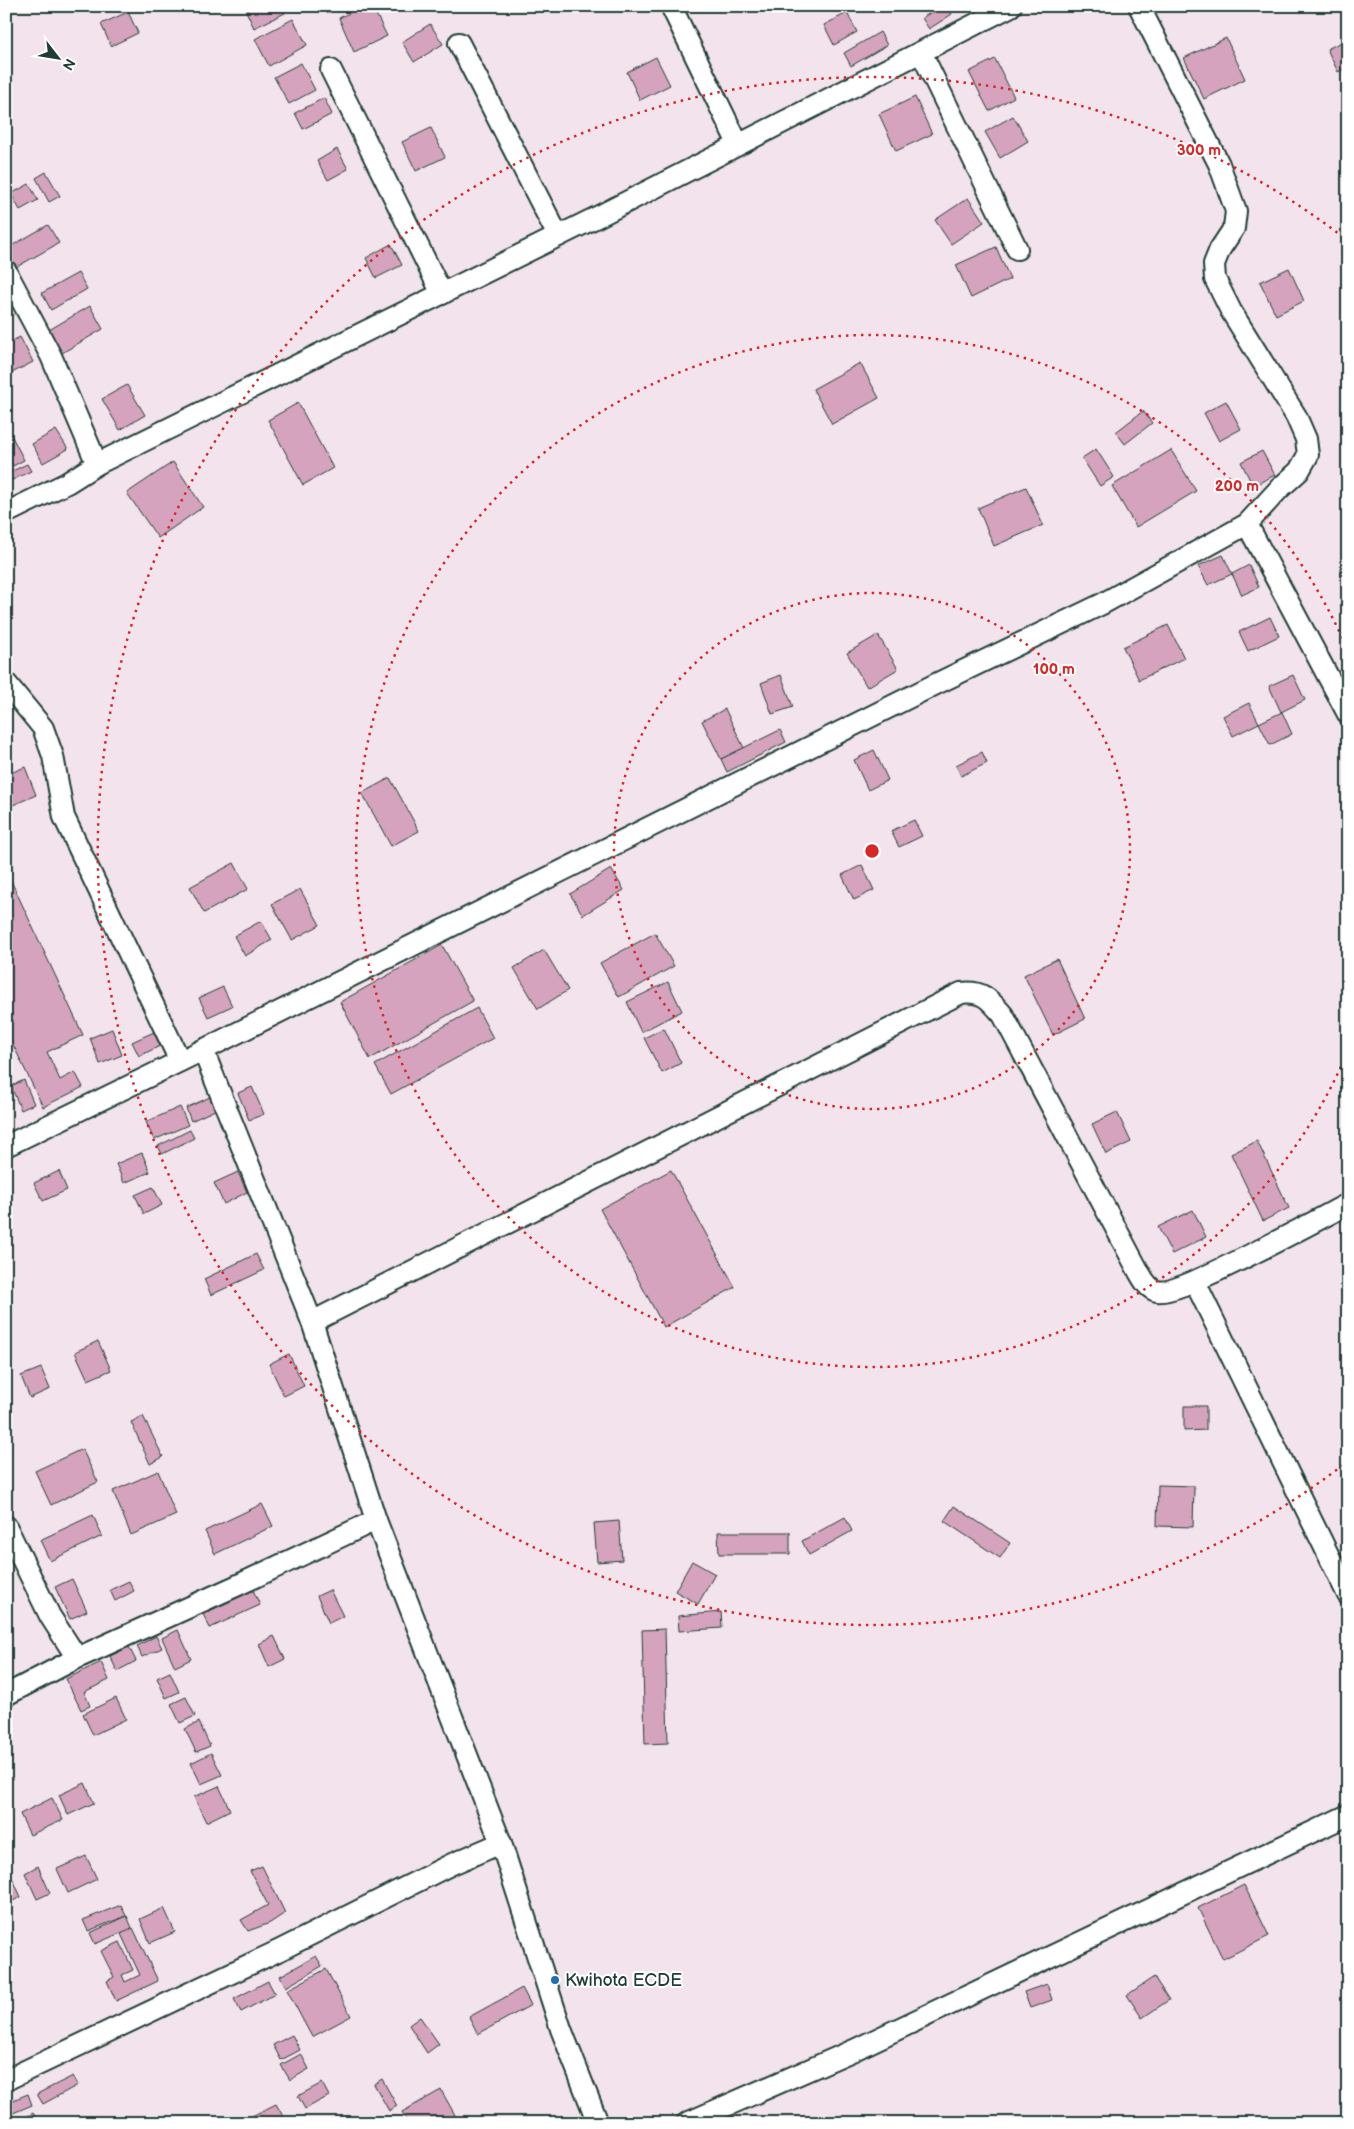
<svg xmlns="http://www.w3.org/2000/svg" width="1354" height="2129" font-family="'Balsamiq Sans',sans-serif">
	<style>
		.building { fill: #d6a3bf; stroke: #1f3d34 }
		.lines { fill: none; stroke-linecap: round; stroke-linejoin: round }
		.minor-casing { stroke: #1f3d34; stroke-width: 24 }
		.minor { stroke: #fff; stroke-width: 20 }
		.ring { fill: none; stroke: #d62828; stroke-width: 2.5; stroke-dasharray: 2.5 5 }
		.poi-dot { fill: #1f6fb2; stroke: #fff; stroke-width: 2 }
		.labels { text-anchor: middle; stroke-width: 4; stroke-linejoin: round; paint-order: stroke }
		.poi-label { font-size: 18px; fill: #1f3d34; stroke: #fff; text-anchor: start }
		.centre { fill: #d62828; stroke: #fff; stroke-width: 2.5 }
		.ring-label { font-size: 15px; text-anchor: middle; font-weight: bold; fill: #d62828; stroke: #fff; stroke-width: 4; stroke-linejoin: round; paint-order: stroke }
	</style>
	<rect width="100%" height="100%" fill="#f3e3ec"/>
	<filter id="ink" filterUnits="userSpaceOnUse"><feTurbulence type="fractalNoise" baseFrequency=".02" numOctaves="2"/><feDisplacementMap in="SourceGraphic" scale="10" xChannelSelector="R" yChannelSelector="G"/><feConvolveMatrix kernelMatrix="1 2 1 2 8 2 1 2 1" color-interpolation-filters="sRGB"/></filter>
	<g filter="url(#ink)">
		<g class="building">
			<polygon points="255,6 282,6 285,13 254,28 246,11"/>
			<polygon points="363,6 372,6 387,36 354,52 339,18"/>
			<polygon points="941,6 947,6 952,14 929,29 922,18"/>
			<polygon points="128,12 138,33 111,46 101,24"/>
			<polygon points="847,13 857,32 834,45 824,25"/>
			<polygon points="293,19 307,45 269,66 255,39"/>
			<polygon points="430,24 443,44 414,62 402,42"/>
			<polygon points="880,32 887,45 851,66 844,53"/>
			<polygon points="1226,38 1245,79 1204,99 1184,58"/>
			<polygon points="1348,39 1348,67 1338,72 1327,49"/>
			<polygon points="656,57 670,85 640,100 627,72"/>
			<polygon points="995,59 1014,97 989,111 969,72"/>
			<polygon points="301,63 315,90 289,104 274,77"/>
			<polygon points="915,97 932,134 896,151 879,114"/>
			<polygon points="324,98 332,114 303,129 295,113"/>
			<polygon points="1013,116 1028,141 1000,158 985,132"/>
			<polygon points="431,128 445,157 416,171 402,142"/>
			<polygon points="337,149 348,169 328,180 317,161"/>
			<polygon points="46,172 60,196 49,202 36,178"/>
			<polygon points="29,184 38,200 20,210 11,194"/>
			<polygon points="968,198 984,222 951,244 935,220"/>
			<polygon points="48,225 59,243 13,269 6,257 6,249"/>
			<polygon points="391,244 402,265 376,278 366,258"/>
			<polygon points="996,247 1010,279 971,298 956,265"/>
			<polygon points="1289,268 1304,301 1276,315 1260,282"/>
			<polygon points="78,273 87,289 51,310 42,293"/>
			<polygon points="90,306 103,329 62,353 49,330"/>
			<polygon points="20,337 33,362 6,376 6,344"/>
			<polygon points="860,363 879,398 832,424 813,389"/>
			<polygon points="127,385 145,415 120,430 102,399"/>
			<polygon points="1226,401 1241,429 1219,441 1204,413"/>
			<polygon points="298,403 333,468 303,485 268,420"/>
			<polygon points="1143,411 1152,423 1125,444 1116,432"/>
			<polygon points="6,425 24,460 13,466 6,452"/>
			<polygon points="56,430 68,449 43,463 32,444"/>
			<polygon points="1096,449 1114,477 1100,486 1082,458"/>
			<polygon points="1171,450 1196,491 1136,527 1112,486"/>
			<polygon points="1262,451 1275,475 1253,486 1241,462"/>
			<polygon points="173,462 203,507 158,538 127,493"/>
			<polygon points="27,464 31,471 6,483 6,474"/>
			<polygon points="1026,487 1043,525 994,546 978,508"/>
			<polygon points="1223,555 1232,574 1208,585 1198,566"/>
			<polygon points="1249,565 1259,587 1242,595 1232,574"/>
			<polygon points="1270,617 1279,636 1248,651 1239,632"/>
			<polygon points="1168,625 1184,658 1139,680 1123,647"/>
			<polygon points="878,635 898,669 867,687 847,653"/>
			<polygon points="781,675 793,707 772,714 761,683"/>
			<polygon points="1293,675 1305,700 1281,712 1269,686"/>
			<polygon points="1249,703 1259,723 1233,736 1223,716"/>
			<polygon points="725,709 744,748 721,759 702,721"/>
			<polygon points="1282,712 1292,734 1270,745 1259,723"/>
			<polygon points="780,730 786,742 727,772 721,759"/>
			<polygon points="874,750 888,780 868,790 854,760"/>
			<polygon points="982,752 987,763 961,776 956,765"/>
			<polygon points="25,767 36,795 6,808 6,775"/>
			<polygon points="390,778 419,831 391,846 362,793"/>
			<polygon points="914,820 922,836 899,847 891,831"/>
			<polygon points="234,863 248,889 204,913 190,887"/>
			<polygon points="862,865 874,890 854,900 842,875"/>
			<polygon points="611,869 624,890 583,915 570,894"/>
			<polygon points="6,870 83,1035 47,1052 60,1080 75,1072 83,1087 43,1107 6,1030"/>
			<polygon points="300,889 320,925 292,940 272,904"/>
			<polygon points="261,921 272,940 245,956 234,936"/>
			<polygon points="655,933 674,966 619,997 600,963"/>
			<polygon points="442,945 473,1001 370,1059 340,1002"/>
			<polygon points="544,950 568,990 538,1009 514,968"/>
			<polygon points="1057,959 1085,1019 1053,1035 1024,975"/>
			<polygon points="668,982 682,1011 641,1032 627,1002"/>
			<polygon points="223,987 232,1006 208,1017 199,998"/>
			<polygon points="477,1008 493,1038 391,1094 375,1065"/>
			<polygon points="664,1028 681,1063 662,1073 644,1038"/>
			<polygon points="112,1029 122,1055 100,1064 90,1038"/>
			<polygon points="154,1032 160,1046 139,1056 132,1042"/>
			<polygon points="24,1080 34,1104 21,1110 11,1086"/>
			<polygon points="252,1087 264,1114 249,1120 238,1093"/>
			<polygon points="210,1097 215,1110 191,1121 186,1108"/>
			<polygon points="180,1107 188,1125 154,1140 146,1122"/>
			<polygon points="1117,1112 1131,1142 1106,1154 1092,1124"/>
			<polygon points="190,1130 194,1138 162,1154 158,1146"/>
			<polygon points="1257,1141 1289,1208 1263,1221 1231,1154"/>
			<polygon points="142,1153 150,1172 124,1183 116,1164"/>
			<polygon points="671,1170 735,1287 664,1327 600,1209"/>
			<polygon points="59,1171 67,1190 43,1201 34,1183"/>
			<polygon points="238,1172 247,1192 224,1204 214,1183"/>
			<polygon points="153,1187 162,1205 144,1214 135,1195"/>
			<polygon points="1193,1210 1206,1237 1172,1254 1158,1227"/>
			<polygon points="6,1217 13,1231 6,1234"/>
			<polygon points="256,1254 264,1270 211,1295 204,1279"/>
			<polygon points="98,1341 111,1370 88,1380 75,1352"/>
			<polygon points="289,1354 304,1386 284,1396 269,1364"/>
			<polygon points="41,1368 50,1389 30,1398 21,1376"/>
			<polygon points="1184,1406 1206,1406 1206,1430 1184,1431"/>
			<polygon points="143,1416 163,1457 150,1464 131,1422"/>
			<polygon points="82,1449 98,1482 51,1505 35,1471"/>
			<polygon points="158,1471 176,1515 131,1535 113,1491"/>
			<polygon points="1158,1485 1194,1486 1193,1527 1157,1526"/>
			<polygon points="262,1504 273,1526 215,1554 205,1531"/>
			<polygon points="954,1506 1010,1543 1000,1558 944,1521"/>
			<polygon points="93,1515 102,1536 50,1561 40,1540"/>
			<polygon points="845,1517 852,1531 809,1555 802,1541"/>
			<polygon points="619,1521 622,1560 597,1562 594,1523"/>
			<polygon points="718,1532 790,1532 790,1554 719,1554"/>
			<polygon points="692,1561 715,1574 698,1604 675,1591"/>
			<polygon points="72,1579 87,1611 70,1619 55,1587"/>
			<polygon points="129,1581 134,1591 115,1601 110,1590"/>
			<polygon points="253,1590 260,1605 210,1628 203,1614"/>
			<polygon points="330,1590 343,1616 329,1623 317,1596"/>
			<polygon points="721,1612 722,1628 679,1631 678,1616"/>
			<polygon points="665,1629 668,1743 645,1744 642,1630"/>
			<polygon points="178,1630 191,1659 175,1667 162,1638"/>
			<polygon points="156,1636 162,1648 142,1657 137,1646"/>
			<polygon points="274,1636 285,1659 269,1667 259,1644"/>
			<polygon points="129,1647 136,1661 117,1671 110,1656"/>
			<polygon points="101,1662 109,1680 84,1692 90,1706 81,1710 66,1679"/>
			<polygon points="170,1672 179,1692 166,1698 157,1678"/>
			<polygon points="186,1697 195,1716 180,1723 171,1704"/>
			<polygon points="116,1698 126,1719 93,1735 83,1714"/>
			<polygon points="199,1722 210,1746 196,1752 185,1729"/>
			<polygon points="211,1753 222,1775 201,1784 191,1763"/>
			<polygon points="85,1783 94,1803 68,1815 59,1795"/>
			<polygon points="219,1786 230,1810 206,1822 194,1797"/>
			<polygon points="52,1798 63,1820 30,1835 20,1814"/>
			<polygon points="86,1856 97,1879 68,1893 57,1869"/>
			<polygon points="6,1861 11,1871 6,1873"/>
			<polygon points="38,1866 50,1893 37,1899 25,1873"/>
			<polygon points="262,1866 285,1913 270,1923 248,1931 241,1920 268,1905 250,1871"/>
			<polygon points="12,1877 21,1897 6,1904 6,1879"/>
			<polygon points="1244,1885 1269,1936 1223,1959 1198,1908"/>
			<polygon points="121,1905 126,1916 88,1931 83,1920"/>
			<polygon points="164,1908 175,1932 150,1943 140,1919"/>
			<polygon points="127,1916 132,1928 95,1944 90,1933"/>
			<polygon points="133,1928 158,1981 116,2001 107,1981 114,1977 101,1951 120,1942 133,1970 122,1975 125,1982 140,1975 121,1934"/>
			<polygon points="316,1956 322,1966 286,1987 280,1976"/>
			<polygon points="326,1969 351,2016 312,2037 287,1990"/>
			<polygon points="1154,1977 1169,2000 1142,2018 1127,1995"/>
			<polygon points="268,1981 275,1994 241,2012 234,1999"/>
			<polygon points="1047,1984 1052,2000 1030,2008 1024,1992"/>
			<polygon points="522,1988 531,2005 478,2034 469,2017"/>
			<polygon points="420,2017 439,2044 427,2053 409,2025"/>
			<polygon points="292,2035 300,2050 281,2060 273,2045"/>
			<polygon points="301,2054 309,2069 290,2080 281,2065"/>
			<polygon points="73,2076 78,2085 43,2104 37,2094"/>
			<polygon points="382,2079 397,2106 389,2111 374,2084"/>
			<polygon points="322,2083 329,2096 305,2109 298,2096"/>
			<polygon points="441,2090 455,2115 440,2123 408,2123 402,2112"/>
			<polygon points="28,2094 32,2105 6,2116 6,2103"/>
			<polygon points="276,2104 284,2118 276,2123 256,2123 252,2116"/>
			<polygon points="33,2113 39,2123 18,2123 18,2122"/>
		</g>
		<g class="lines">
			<g class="minor-casing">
				<g id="minor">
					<polyline points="671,6 738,144"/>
					<polyline points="459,43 558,236"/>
					<polyline points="921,52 1017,249"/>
					<polyline points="331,70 442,294"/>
					<polyline points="6,271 51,356 97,464"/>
					<polyline points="6,513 67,483 97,464 599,216 1011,6"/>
					<polyline points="1247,524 1348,714"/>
					<polyline points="7,684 43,728 53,756 64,817 180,1061"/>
					<polyline points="203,1050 312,1322 376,1520 501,1843 561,2029 598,2123"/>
					<polyline points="6,1146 203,1050 938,683 1102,604 1247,524 1279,489 1299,471 1308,455 1306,439 1296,416 1231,311 1215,279 1214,264 1220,249 1234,228 1236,211 1219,164 1139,6"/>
					<polyline points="1195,1282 1348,1595"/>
					<path d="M312 1322 961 993C983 990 990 1000 1003 1015L1139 1272C1143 1279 1148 1289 1157 1291 1178 1297 1320 1218 1348 1204"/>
					<polyline points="6,1526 50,1616 77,1658"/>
					<polyline points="6,1695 77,1658 236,1586 376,1520"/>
					<polyline points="6,2080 280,1950 452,1864 501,1843"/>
					<polyline points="687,2123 854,2050 1348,1815"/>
				</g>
			</g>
			<use href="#minor" class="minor"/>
		</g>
	</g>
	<g class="ring">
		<circle cx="872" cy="851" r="258"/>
		<path d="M1347 1053A516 516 0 1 1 1347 649"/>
		<path d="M1343 1465A774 774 0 1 1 1343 237"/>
	</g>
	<circle class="poi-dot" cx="555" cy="1980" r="5"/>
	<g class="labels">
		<g class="poi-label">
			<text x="565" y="1986">Kwihota ECDE</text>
		</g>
	</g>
	<circle cx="872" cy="851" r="8" class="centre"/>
	<g class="ring-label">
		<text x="1199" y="155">300 m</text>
		<text x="1237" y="491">200 m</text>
		<text x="1054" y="674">100 m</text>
	</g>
	<rect width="1354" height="2129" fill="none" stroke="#fff" stroke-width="25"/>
	<rect x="12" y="12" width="1329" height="2104" fill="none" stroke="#1f3d34" stroke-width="2" filter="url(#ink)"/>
	<g transform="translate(58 58) rotate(121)" stroke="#ffffff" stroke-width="4" paint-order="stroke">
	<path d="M0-4L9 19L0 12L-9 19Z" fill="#1f3d34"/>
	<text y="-8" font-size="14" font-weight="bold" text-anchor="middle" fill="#1f3d34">N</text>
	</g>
</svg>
